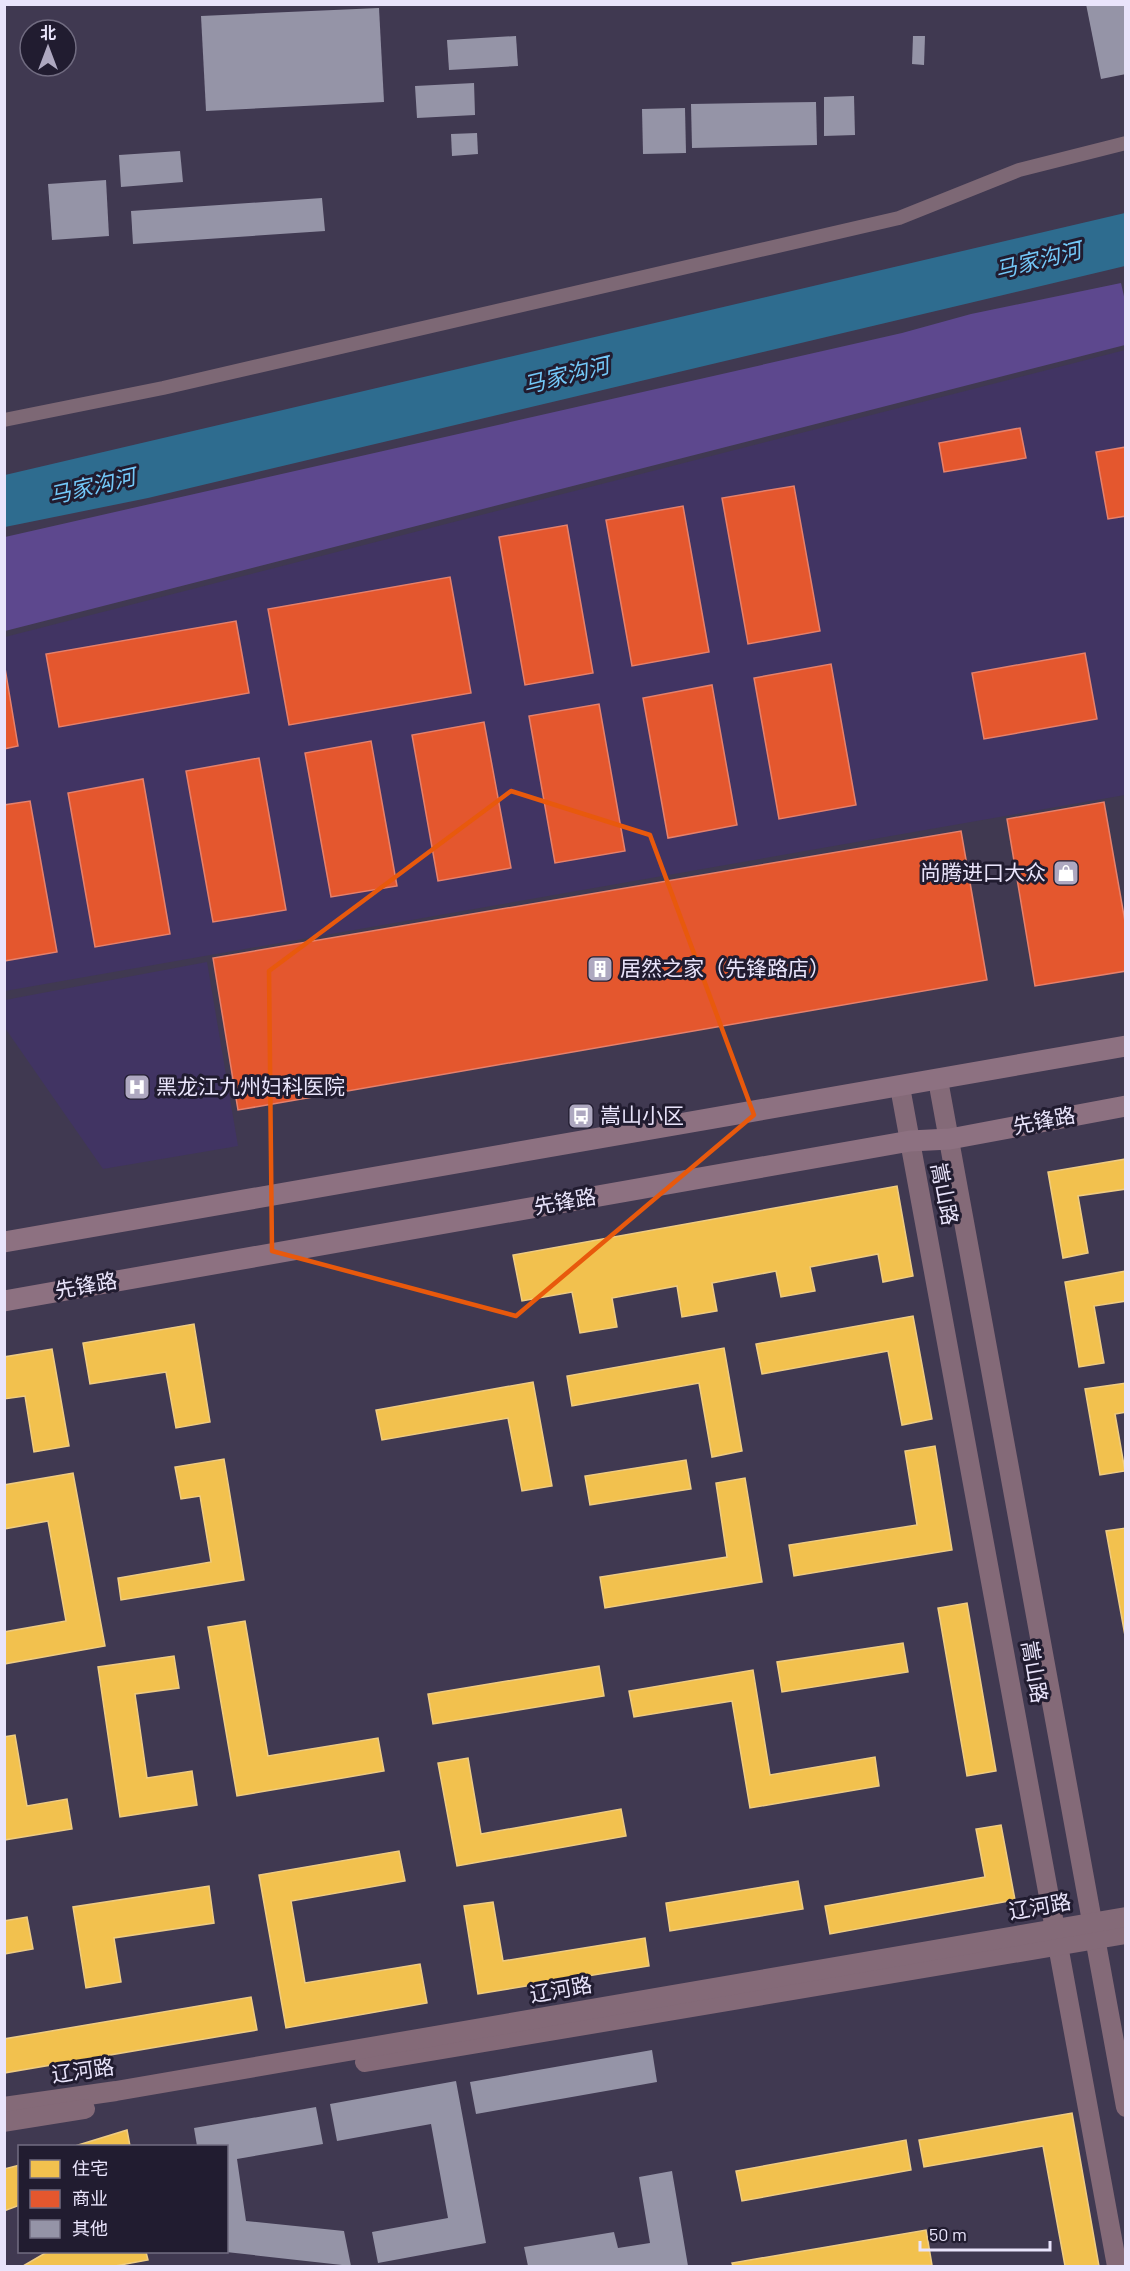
<svg xmlns="http://www.w3.org/2000/svg" width="1130" height="2271" font-family="Barlow,'Noto Sans SC',sans-serif">
	<style>
		.built { fill: #413463 }
		.green { fill: #5d488e }
		.water { fill: #2e6c8f }
		.homes { fill: #f2c14e; stroke: #efcc82; stroke-width: 1.5 }
		.shops { fill: #e4572e; stroke: #e6816c; stroke-width: 1.5 }
		.building { fill: #9594a7 }
		.lines { fill: none; stroke-linecap: round; stroke-linejoin: round }
		.minor { stroke: #7d6875; stroke-width: 14 }
		.secondary { stroke: #846a78; stroke-width: 20 }
		.primary { stroke: #8d7181; stroke-width: 21 }
		.marked { fill: none; stroke: #e8590c; stroke-width: 4.5; stroke-linejoin: round }
		.labels { text-anchor: middle; stroke-width: 6; stroke-linejoin: round; paint-order: stroke }
		.poi-label { font-size: 21px; fill: #e9e4fb; stroke: #211c30; text-anchor: start }
		.street-label { font-size: 21px; fill: #e9e4fb; stroke: #211c30 }
		.water-label { font-size: 22px; font-style: italic; fill: #74c9f9; stroke: #211c30 }
	</style>
	<rect width="100%" height="100%" fill="#403951"/>
	<g class="built">
		<polygon points="1125,350 1125,795 5,991 5,637"/>
		<polygon points="207,962 238,1146 103,1169 5,1028 5,1000"/>
	</g>
	<polygon class="green" points="1121,283 1125,301 1125,345 5,631 5,537 902,333 971,314"/>
	<polygon class="water" points="1125,213 1125,266 148,498 5,527 5,475"/>
	<g class="homes">
		<polygon points="1126,1159 1126,1189 1078,1196 1088,1253 1063,1258 1048,1172"/>
		<polygon points="897,1186 913,1276 883,1282 878,1254 810,1267 815,1291 781,1297 776,1271 712,1283 717,1311 682,1317 677,1286 612,1298 617,1327 580,1333 572,1292 522,1301 513,1255"/>
		<polygon points="1126,1271 1126,1301 1094,1306 1104,1363 1079,1367 1065,1282"/>
		<polygon points="913,1316 932,1419 902,1425 888,1351 762,1374 756,1344"/>
		<polygon points="194,1324 210,1422 176,1428 166,1372 90,1384 83,1343"/>
		<polygon points="724,1348 742,1451 712,1457 699,1383 572,1406 567,1376"/>
		<polygon points="52,1349 69,1446 34,1452 25,1396 4,1399 4,1357"/>
		<polygon points="533,1382 552,1486 522,1491 508,1418 382,1440 376,1410"/>
		<polygon points="1126,1383 1126,1412 1115,1414 1125,1471 1100,1475 1085,1389"/>
		<polygon points="935,1446 952,1550 794,1576 789,1545 917,1525 905,1451"/>
		<polygon points="224,1459 244,1580 121,1600 118,1578 211,1562 200,1496 181,1499 175,1467"/>
		<polygon points="686,1460 691,1489 590,1505 585,1476"/>
		<polygon points="73,1473 105,1646 4,1664 4,1632 66,1621 48,1521 4,1529 4,1485"/>
		<polygon points="745,1478 762,1582 605,1608 600,1577 727,1557 716,1483"/>
		<polygon points="1126,1528 1126,1641 1106,1531"/>
		<polygon points="967,1603 996,1771 967,1776 938,1608"/>
		<polygon points="245,1621 268,1756 378,1738 384,1771 237,1796 208,1627"/>
		<polygon points="903,1643 908,1672 782,1692 777,1662"/>
		<polygon points="174,1656 179,1688 135,1694 147,1778 192,1771 197,1805 120,1817 98,1667"/>
		<polygon points="599,1666 604,1696 433,1724 428,1694"/>
		<polygon points="753,1670 770,1775 875,1757 879,1786 750,1808 732,1701 634,1717 629,1691"/>
		<polygon points="15,1735 27,1806 67,1799 72,1829 4,1840 4,1737"/>
		<polygon points="468,1758 481,1834 621,1809 626,1836 457,1866 438,1763"/>
		<polygon points="1001,1825 1015,1900 830,1934 825,1906 985,1877 976,1829"/>
		<polygon points="399,1851 405,1881 291,1901 305,1983 420,1964 427,2003 286,2028 259,1875"/>
		<polygon points="798,1881 803,1909 670,1931 666,1903"/>
		<polygon points="209,1886 214,1923 114,1938 121,1982 86,1988 73,1907"/>
		<polygon points="493,1902 503,1961 645,1938 649,1966 478,1994 464,1906"/>
		<polygon points="27,1917 33,1949 4,1954 4,1921"/>
		<polygon points="251,1997 257,2030 4,2073 4,2039"/>
		<polygon points="1072,2113 1099,2266 1065,2266 1043,2146 924,2167 919,2140"/>
		<polygon points="127,2130 130,2146 75,2146"/>
		<polygon points="906,2140 911,2170 742,2201 736,2171"/>
		<polygon points="20,2165 20,2205 4,2211 4,2169"/>
		<polygon points="926,2230 932,2265 733,2266 732,2263"/>
		<polygon points="47,2252 146,2252 148,2260 115,2266 23,2266"/>
	</g>
	<g class="shops">
		<polygon points="1020,428 1026,458 944,472 939,443"/>
		<polygon points="1126,447 1126,516 1108,519 1096,452"/>
		<polygon points="794,486 820,631 748,644 722,498"/>
		<polygon points="683,506 709,652 632,666 606,520"/>
		<polygon points="567,525 593,673 525,685 499,537"/>
		<polygon points="450,577 471,693 289,725 268,609"/>
		<polygon points="236,621 249,693 59,727 46,654"/>
		<polygon points="1085,653 1097,719 984,739 972,673"/>
		<polygon points="831,664 856,805 779,819 754,678"/>
		<polygon points="5,668 18,746 4,749 4,669"/>
		<polygon points="712,685 737,825 668,838 643,698"/>
		<polygon points="599,704 625,851 555,863 529,716"/>
		<polygon points="484,722 511,868 438,881 412,735"/>
		<polygon points="371,741 397,886 331,897 305,753"/>
		<polygon points="259,758 286,910 213,922 186,771"/>
		<polygon points="143,779 170,934 95,947 68,793"/>
		<polygon points="30,801 57,952 4,961 4,805"/>
		<polygon points="1104,802 1126,927 1126,971 1035,986 1007,819"/>
		<polygon points="961,831 987,980 238,1110 213,958"/>
	</g>
	<g class="building">
		<polygon points="1086,4 1126,4 1126,74 1101,79"/>
		<polygon points="379,8 384,102 206,111 201,16"/>
		<polygon points="516,36 518,66 449,70 447,40"/>
		<polygon points="913,36 925,36 924,65 912,64"/>
		<polygon points="474,83 475,115 417,118 415,86"/>
		<polygon points="854,96 855,135 824,136 824,97"/>
		<polygon points="816,102 817,145 692,148 691,104"/>
		<polygon points="685,108 686,153 643,154 642,109"/>
		<polygon points="477,133 478,154 452,156 451,134"/>
		<polygon points="180,151 183,182 121,187 119,155"/>
		<polygon points="106,180 109,236 52,240 48,184"/>
		<polygon points="322,198 325,231 133,244 131,211"/>
		<polygon points="652,2050 657,2082 476,2114 470,2082"/>
		<polygon points="456,2081 486,2243 378,2263 372,2232 448,2218 431,2124 337,2141 330,2104"/>
		<polygon points="316,2107 323,2144 237,2159 246,2221 344,2231 351,2266 226,2252 226,2146 197,2146 194,2128"/>
		<polygon points="672,2171 688,2266 528,2266 524,2247 614,2232 618,2248 650,2243 639,2177"/>
	</g>
	<g class="lines">
		<polyline class="minor" points="4,420 163,388 899,218 1019,170 1126,143"/>
		<g class="secondary">
			<polyline points="938,1080 1126,2107"/>
			<polyline points="900,1087 1117,2266"/>
			<polyline points="365,2062 1126,1934"/>
			<polyline points="4,2107 116,2091 1126,1917"/>
			<polyline points="4,2122 85,2109"/>
		</g>
		<g class="primary">
			<polyline points="4,1242 1126,1046"/>
			<polyline points="4,1301 910,1141 950,1139 1126,1106"/>
		</g>
	</g>
	<path class="marked" d="M511 791 650 835 754 1115 516 1316 272 1251 269 971Z"/>
	<defs>
		<g id="shop-square" transform="scale(1.35)"><rect x="-9" y="-9" width="18" height="18" rx="4" fill="#aea8c0" stroke="#211c30"/><path d="M-5-2.5h2.3a2.7 3.5 0 0 1 5.4 0H5L5.5 6h-11ZM-1.5-2.5h3a1.5 2.3 0 0 0-3 0Z" fill="#fff"/></g>
		<g id="building-square" transform="scale(1.35)"><rect x="-9" y="-9" width="18" height="18" rx="4" fill="#aea8c0" stroke="#211c30"/><path d="M-4-6H4V6H1V3H-1V6H-4ZM-2.5-4.3h1.7v1.8h-1.7ZM.8-4.3h1.7v1.8H.8ZM-2.5-1h1.7V.8h-1.7ZM.8-1h1.7V.8H.8Z" fill="#fff"/></g>
		<g id="hospital-square" transform="scale(1.35)"><rect x="-9" y="-9" width="18" height="18" rx="4" fill="#aea8c0" stroke="#211c30"/><path d="M-5-5h3v3.5h4V-5h3V5h-3V1.5h-4V5h-3Z" fill="#fff"/></g>
		<g id="bus-square" transform="scale(1.35)"><rect x="-9" y="-9" width="18" height="18" rx="4" fill="#aea8c0" stroke="#211c30"/><path d="M-5-6H5V4H4V6H2V4H-2V6H-4V4H-5ZM-3.5-4V0h7V-4ZM-3.5 1.2v1.5H-2V1.2ZM2 1.2v1.5H3.5V1.2Z" fill="#fff"/></g>
	</defs>
	<g fill-rule="evenodd">
		<use href="#shop-square" x="1066" y="873"/>
		<use href="#building-square" x="600" y="969"/>
		<use href="#hospital-square" x="137" y="1087"/>
		<use href="#bus-square" x="581" y="1116"/>
	</g>
	<g class="labels">
		<g class="poi-label">
			<text x="1046" y="880" text-anchor="end">尚腾进口大众</text>
			<text x="620" y="976">居然之家（先锋路店）</text>
			<text x="156" y="1094">黑龙江九州妇科医院</text>
			<text x="600" y="1123">嵩山小区</text>
		</g>
		<g class="street-label">
			<text transform="translate(1044 1121) rotate(-11)" y="7">先锋路</text>
			<text transform="translate(944 1194) rotate(79)" y="7">嵩山路</text>
			<text transform="translate(565 1202) rotate(-10)" y="7">先锋路</text>
			<text transform="translate(86 1286) rotate(-10)" y="7">先锋路</text>
			<text transform="translate(1034 1672) rotate(80)" y="7">嵩山路</text>
			<text transform="translate(1040 1907) rotate(-10)" y="7">辽河路</text>
			<text transform="translate(561 1990) rotate(-10)" y="7">辽河路</text>
			<text transform="translate(83 2071) rotate(-8)" y="7">辽河路</text>
		</g>
		<g class="water-label">
			<text transform="translate(1038 260) rotate(-14)" y="8">马家沟河</text>
			<text transform="translate(566 375) rotate(-14)" y="8">马家沟河</text>
			<text transform="translate(92 486) rotate(-13)" y="8">马家沟河</text>
		</g>
	</g>
	<rect width="1130" height="2271" fill="none" stroke="#e9e4fb" stroke-width="12"/>
	<rect x="18" y="2145" width="210" height="108" fill="#211c30" stroke="#716c81" stroke-width="1.5"/>
	<rect x="30" y="2160" width="30" height="18" fill="#f2c14e" stroke="#716c81" stroke-width="1.5"/>
	<text x="72" y="2175" font-size="18" fill="#e9e4fb">住宅</text>
	<rect x="30" y="2190" width="30" height="18" fill="#e4572e" stroke="#716c81" stroke-width="1.5"/>
	<text x="72" y="2205" font-size="18" fill="#e9e4fb">商业</text>
	<rect x="30" y="2220" width="30" height="18" fill="#9594a7" stroke="#716c81" stroke-width="1.5"/>
	<text x="72" y="2235" font-size="18" fill="#e9e4fb">其他</text>
	<g transform="translate(48 48)"><circle r="28" fill="#211c30" stroke="#716c81" stroke-width="1.5"/>
	<path d="M0-4.5L10 22L0 15L-10 22Z" fill="#aea8c0"/>
	<text y="-9" font-size="16" font-weight="bold" text-anchor="middle" fill="#e9e4fb">北</text>
	</g>
	<path d="M920 2241v9h130v-9" fill="none" stroke="#e9e4fb" stroke-width="3"/>
	<text x="929" y="2241" font-size="18" fill="#e9e4fb" stroke="#211c30" stroke-width="4.5" paint-order="stroke">50 m</text>
</svg>
